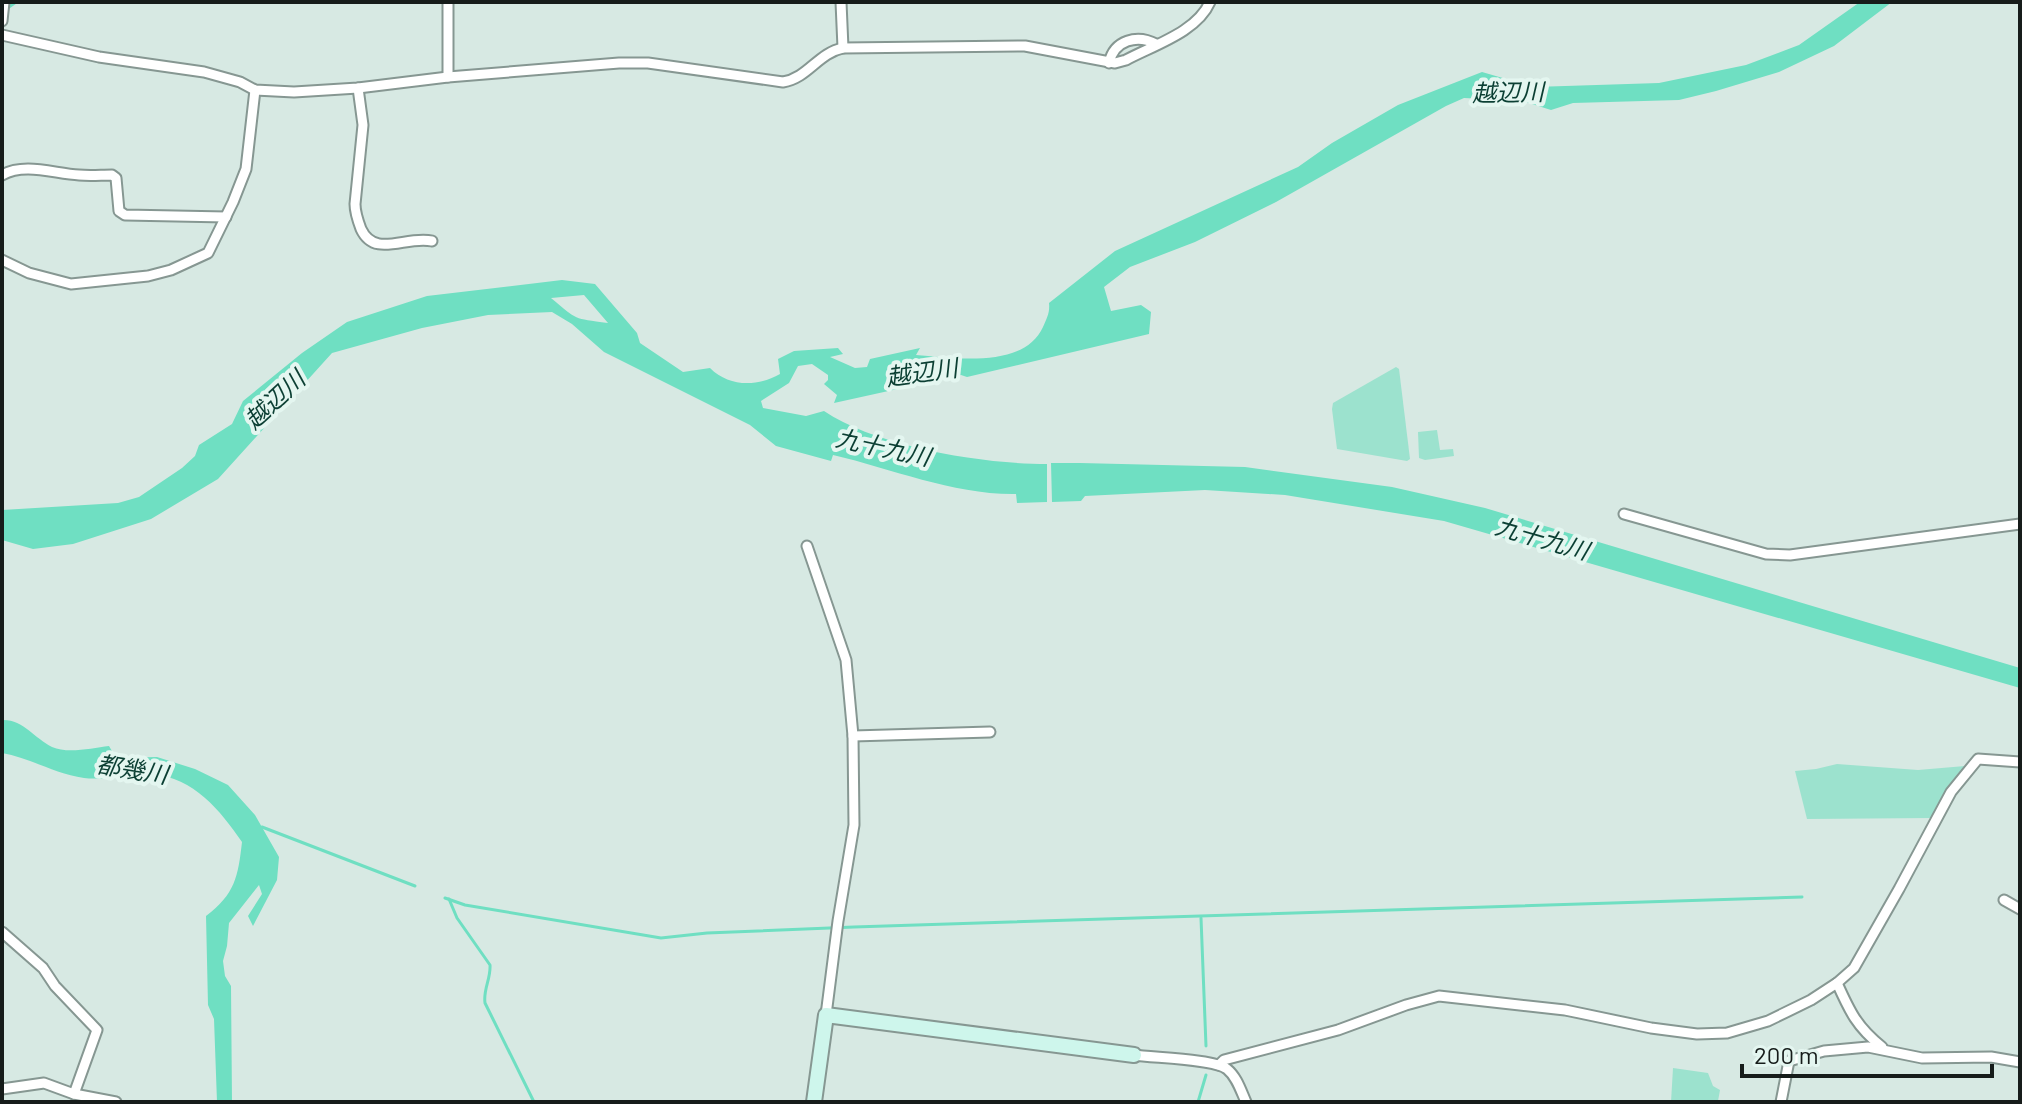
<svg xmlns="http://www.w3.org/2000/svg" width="2022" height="1104" font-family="Barlow,'Noto Sans JP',sans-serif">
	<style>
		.green { fill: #9ce2ce }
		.water { fill: #6fdfc2; fill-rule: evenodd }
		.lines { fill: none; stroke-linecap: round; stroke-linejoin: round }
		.stream { stroke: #6fdfc2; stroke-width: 3 }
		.street-casing { stroke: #869792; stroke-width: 13 }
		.secondary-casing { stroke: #869792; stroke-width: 18 }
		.street { stroke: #fff; stroke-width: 9 }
		.secondary { stroke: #cef6ec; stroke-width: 14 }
		.labels { text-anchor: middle; stroke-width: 8; stroke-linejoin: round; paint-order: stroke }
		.water-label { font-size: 24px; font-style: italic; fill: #0b3f33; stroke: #e4f6f0 }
	</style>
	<rect width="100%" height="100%" fill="#d7e9e3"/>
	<g class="green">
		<polygon points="1396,367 1399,369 1410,459 1407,461 1337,449 1332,409 1333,403"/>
		<polygon points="1437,430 1440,450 1453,449 1454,456 1425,460 1419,458 1418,432"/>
		<polygon points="1837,764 1918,770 1965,766 1949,786 1932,818 1807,819 1795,771 1816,769"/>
		<polygon points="1673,1068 1708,1073 1713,1086 1720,1090 1718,1101 1671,1102"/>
	</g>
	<g class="water">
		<path d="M1860 2H1892L1834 46 1779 72 1716 91 1679 100 1573 103 1551 110 1522 101 1464 98 1446 106 1276 202 1195 242 1130 267 1104 287 1111 311 1141 305 1151 312 1149 334 967 377 961 375 834 403 837 395 824 384 828 380V375L812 364 798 366 789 383 761 401 763 408 806 416 824 411C878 447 982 464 1047 464V502L1017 503 1016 494C954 495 893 469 833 455L831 461 776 446 750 425 604 352 572 324 552 312 488 315 422 328 332 353 218 479 151 519 73 544 33 549 2 540V510L118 503 139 497 182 468 195 456 199 445 232 424 243 401 302 353 347 322 427 296 562 280 595 284 637 333 640 343 683 372 710 368C729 387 757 387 780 374L778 359 794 351 838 348 843 354 830 357 855 368 867 367 870 359 920 348 916 355C955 358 1024 369 1043 327 1047 318 1050 312 1049 303L1115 251 1298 167 1332 143 1398 105 1482 72 1534 87 1659 83 1746 65 1799 45ZM584 295 608 323C572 318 579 321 551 298Z"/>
		<polygon points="1080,463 1245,467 1392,487 1485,508 2020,668 2020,688 1444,521 1285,495 1205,490 1085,496 1081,501 1052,502 1051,463"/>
		<path d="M2 720C23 719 34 738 52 747 68 754 92 748 109 746L116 758 157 757 195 769 228 785 255 815 279 857 277 880 253 926 248 916 262 894 259 885 229 923 227 946 223 961 225 976 231 986 232 1102H217L214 1019 208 1005 206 916C235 894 238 877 242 842 220 810 194 778 152 774 130 772 106 781 84 778 55 774 31 758 2 753Z"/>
	</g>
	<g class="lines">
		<g class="stream">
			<polyline points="6,9 16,2"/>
			<polyline points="262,827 415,886"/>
			<polyline points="445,898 465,905 661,938 707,933 854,927 1802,897"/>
			<path d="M449 899 457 918 490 965C491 979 483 989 485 1003L534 1102"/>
			<polyline points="1201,918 1206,1046"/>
			<polyline points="1198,1102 1206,1075"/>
		</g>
		<g class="street-casing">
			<g id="street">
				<polyline points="448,2 448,77"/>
				<polyline points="841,2 843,48"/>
				<polyline points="2,21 4,2"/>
				<path d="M2 35 99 57 204 72 240 82 255 90 294 92 358 88 448 77 619 63H648L783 82C808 78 818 53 843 48L1025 46 1115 63 1126 60C1154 45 1197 32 1210 2"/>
				<path d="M1109 63C1114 40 1137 34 1156 44"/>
				<path d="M358 88 363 125 355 204C355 213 358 221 361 229 375 259 406 235 432 241"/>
				<path d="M2 175C25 162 55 174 79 175 90 176 101 175 112 175L116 178 119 211 125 215 226 217"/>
				<polyline points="2,260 29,273 71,284 148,276 171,270 208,253 233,202 246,169 255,90"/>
				<polyline points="1624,514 1766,554 1790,555 2020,524"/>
				<polyline points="807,546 846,660 853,736 854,825 838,921 826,1015"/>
				<polyline points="853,736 990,732"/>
				<polyline points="2004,900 2020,909"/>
				<polyline points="2,932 43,968 55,986 97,1030 74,1094"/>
				<path d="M1837 983C1850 1012 1857 1027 1882 1047"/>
				<path d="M1134 1055C1154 1058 1214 1059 1227 1069 1237 1077 1241 1091 1246 1102"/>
				<polyline points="1219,1065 1224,1060 1338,1030 1406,1005 1439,996 1565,1010 1651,1028 1697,1034 1727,1033 1768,1021 1811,1000 1837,983 1854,968 1899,889 1951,792 1978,759 2020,762"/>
				<polyline points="2,1089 44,1083 74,1094 116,1102"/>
				<polyline points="1781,1102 1789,1061 1824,1051 1868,1047 1922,1058 1991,1057 2020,1062"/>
			</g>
		</g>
		<g class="secondary-casing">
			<polyline id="secondary" points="814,1102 826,1015 1134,1055"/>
		</g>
		<use href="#street" class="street"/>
		<use href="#secondary" class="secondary"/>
	</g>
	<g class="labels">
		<g class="water-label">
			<text transform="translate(1508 93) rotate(-1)" y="8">越辺川</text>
			<text transform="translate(922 373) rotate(-8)" y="8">越辺川</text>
			<text transform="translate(275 400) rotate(-43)" y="8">越辺川</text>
			<text transform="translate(883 448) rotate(12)" y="8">九十九川</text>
			<text transform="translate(1542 539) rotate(16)" y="8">九十九川</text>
			<text transform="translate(132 770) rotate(9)" y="8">都幾川</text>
		</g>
	</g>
	<rect width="2022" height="1104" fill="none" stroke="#161c1a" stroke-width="8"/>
	<path d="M1742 1064v12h250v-12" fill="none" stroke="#161c1a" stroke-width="4"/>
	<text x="1754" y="1064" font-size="24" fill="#161c1a" stroke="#e4f6f0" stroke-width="6" paint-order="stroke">200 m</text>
</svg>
